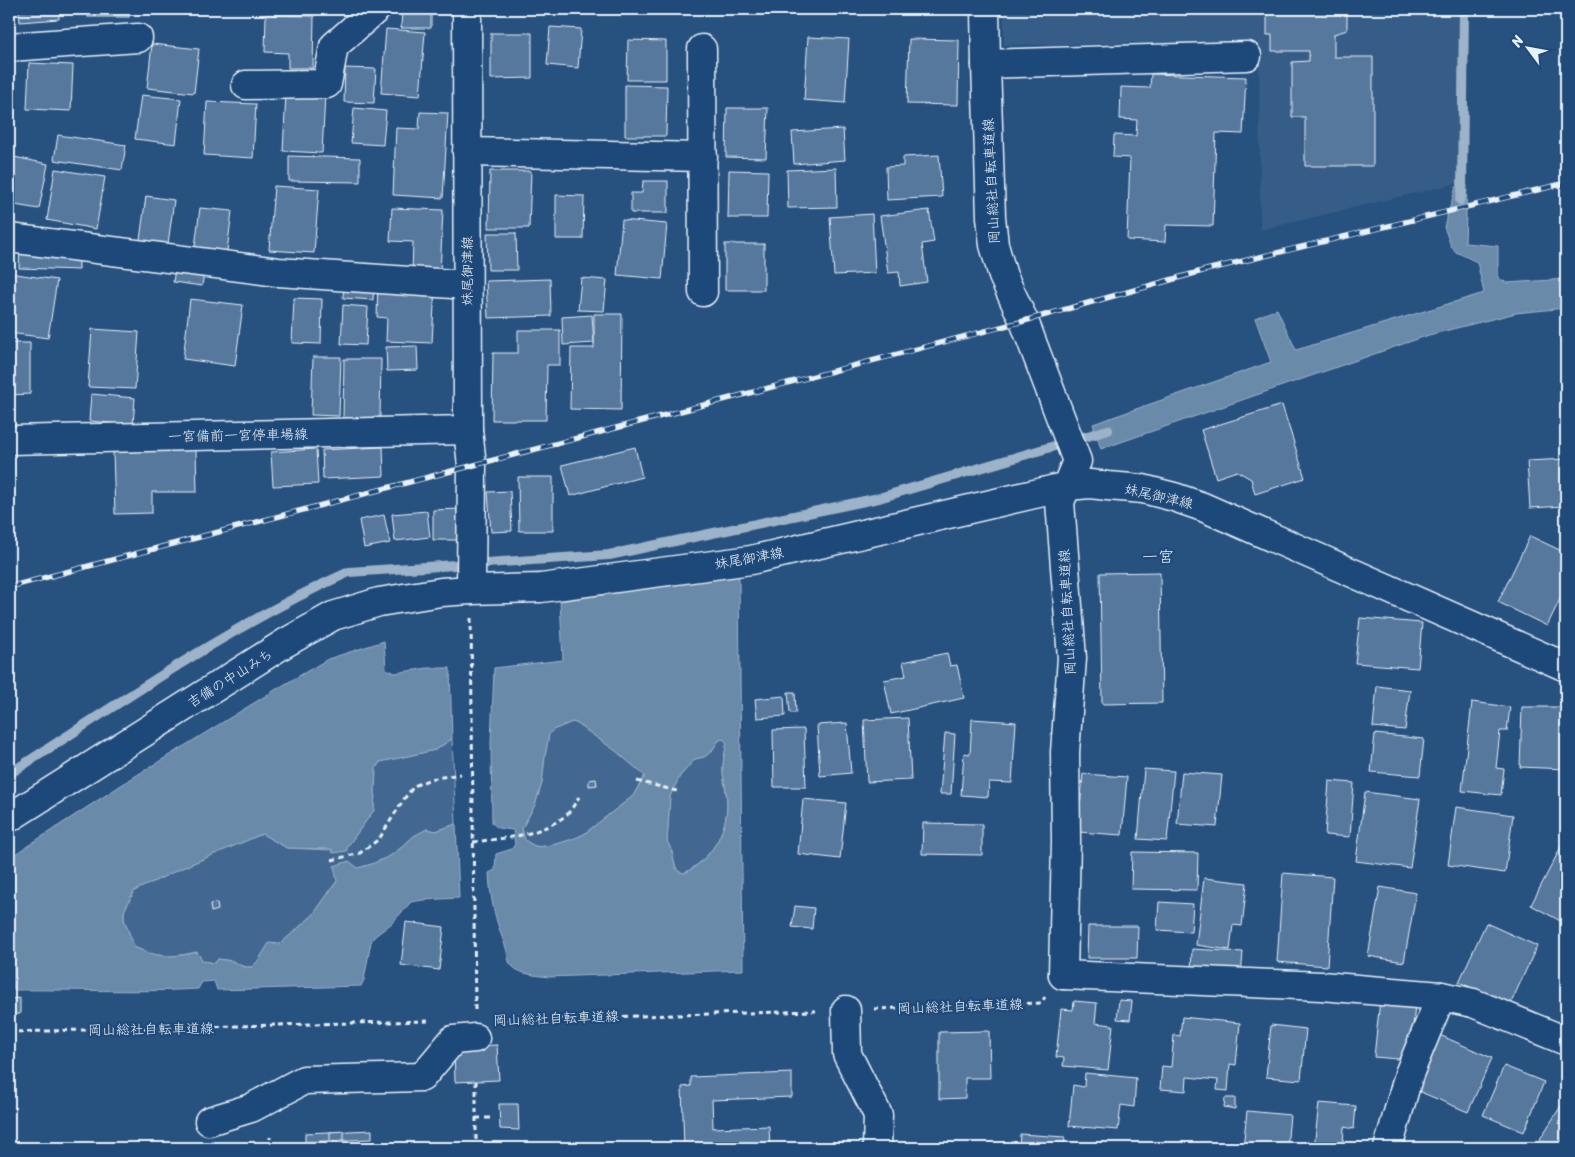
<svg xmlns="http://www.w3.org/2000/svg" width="1575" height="1157" font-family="Sriracha,'Klee One',sans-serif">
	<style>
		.built { fill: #355d88 }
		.green { fill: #436891; stroke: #96acc4 }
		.water { fill: #6b8aaa; stroke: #9db3c9; fill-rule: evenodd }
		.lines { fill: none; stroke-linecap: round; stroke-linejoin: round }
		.stream { stroke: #9db3c9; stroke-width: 10 }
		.building { fill: #57789d; stroke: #e8f1f8 }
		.minor-casing { stroke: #e8f1f8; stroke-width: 31 }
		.major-casing { stroke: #e8f1f8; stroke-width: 31 }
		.path { stroke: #e8f1f8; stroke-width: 3; stroke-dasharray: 5 4; stroke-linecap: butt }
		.minor { stroke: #1f4a7a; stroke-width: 28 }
		.major { stroke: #1f4a7a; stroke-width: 28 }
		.rail-casing { stroke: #e8f1f8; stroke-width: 5.5 }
		.rail { stroke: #1f4a7a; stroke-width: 4; stroke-dasharray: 11; stroke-linecap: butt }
		.labels { text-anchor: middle; stroke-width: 4.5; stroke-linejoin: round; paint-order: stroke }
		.street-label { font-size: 14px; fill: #e8f1f8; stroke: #1f4a7a }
		.quarter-label { font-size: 16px; fill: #e8f1f8; stroke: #1f4a7a }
	</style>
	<rect width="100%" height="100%" fill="#27517f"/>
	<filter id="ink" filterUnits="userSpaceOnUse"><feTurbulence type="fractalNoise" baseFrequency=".02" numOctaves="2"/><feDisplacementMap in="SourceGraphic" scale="10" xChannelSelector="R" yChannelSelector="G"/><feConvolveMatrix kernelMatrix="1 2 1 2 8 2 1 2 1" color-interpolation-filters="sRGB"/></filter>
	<g filter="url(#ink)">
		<polygon class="built" points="1004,9 1460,9 1458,183 1260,230 1259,42 1004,45"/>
		<g class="green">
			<path d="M572 722 576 723 616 751 645 775 633 796 584 834C576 839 544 849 535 846 532 845 528 842 524 840L522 828 535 805 542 783 545 756 549 734 553 730Z"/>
			<path d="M452 739 456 824 436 831 427 829 414 836 402 847 390 856 372 864 358 868 337 881 313 915 280 944H269L258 961 252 967H245L232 961 218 959 215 963 203 961 196 952C171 958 158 958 134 947L124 919V911L134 891 184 867 262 834 287 848 332 850 347 847 374 810 376 768 380 762 435 750Z"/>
			<path d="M723 739 727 743C725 752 722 764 723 773 724 784 727 793 727 804 727 833 710 860 684 873L679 872 676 868 671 849 667 842 670 796 680 776 695 759 704 757 711 752 719 740Z"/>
		</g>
		<g class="water">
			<polygon points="1467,185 1465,243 1498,246 1498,278 1507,283 1566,279 1566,308 1516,313 1429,335 1101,449 1093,424 1271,362 1255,318 1277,309 1296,350 1484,293 1477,262 1456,252 1451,246 1444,227 1456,187"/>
			<path d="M739 576 743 970 548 977C536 975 521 975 512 966 507 961 508 954 506 948 496 922 490 900 489 873L495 870 496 854 512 849 515 844 513 830 498 828 492 823 491 742 494 668 563 660 560 601ZM572 722 576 723 616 751 645 776 633 796 584 834C576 839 544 849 535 846 532 845 528 842 525 840L522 828 535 805 542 783 545 756 549 734 553 730ZM723 739 727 743C725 752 722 764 723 774 725 784 727 793 727 804 727 833 710 860 685 873L679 872 676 868 671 849 667 841 670 796 680 776 695 759 704 757 711 752 719 740Z"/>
			<path d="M384 641 386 669 395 673 428 668H450L452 739 435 750 380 762 376 768 374 810 347 847V851L333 853 332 849 287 848 262 834 184 867 134 891 124 911V919L134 947C158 958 172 958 197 952L203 961 215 963 218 959 232 961 244 967H252L258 961 269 943 280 944 313 915 337 881 334 866 349 861 358 868 372 864 390 856 402 847 414 836 427 829 436 831 456 824 459 898 423 900 411 902 392 923 374 937 371 942 364 980 361 986 217 990 214 981 202 982 198 989C135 993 72 989 9 990V858L129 780 275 690 328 659Z"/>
		</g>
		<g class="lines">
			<g class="stream">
				<polyline points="1460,200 1462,191 1464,9"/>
				<path d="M9 774C120 703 229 626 349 572L609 555 879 498 1108 430"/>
			</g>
		</g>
		<g class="building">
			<polygon points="19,9 59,9 59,19 20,22"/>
			<rect x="88" y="9" width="41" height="8"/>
			<polygon points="306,9 341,9 340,12 306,10"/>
			<polygon points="402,9 431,9 431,28 401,28"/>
			<polygon points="520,9 555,9 555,11 520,10"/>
			<polygon points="636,9 681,9 681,14 635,13"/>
			<polygon points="1267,9 1347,9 1347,30 1334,34 1334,57 1373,57 1373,166 1305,166 1305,117 1292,117 1292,62 1309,61 1309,51 1272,51 1272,35 1267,35"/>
			<polygon points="266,15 314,16 313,68 288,68 288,53 265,52"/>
			<polygon points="550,27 581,29 578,68 547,65"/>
			<polygon points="386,29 425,32 420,96 381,93"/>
			<polygon points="491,33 532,33 532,78 491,79"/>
			<polygon points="808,37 849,39 845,103 804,100"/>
			<polygon points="909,39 959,40 958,105 907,104"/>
			<polygon points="628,40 666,41 666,80 627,80"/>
			<polygon points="152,44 199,49 194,93 147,88"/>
			<polygon points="29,63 73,65 71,111 27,109"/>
			<polygon points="345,68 376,69 374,103 344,102"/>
			<polygon points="1151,74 1246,77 1243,134 1216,133 1213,226 1166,225 1165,242 1127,240 1130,158 1113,157 1114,135 1136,136 1137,120 1120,119 1121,87 1150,88"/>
			<polygon points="625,85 667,86 666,136 625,136"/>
			<polygon points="286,94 325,95 322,153 283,151"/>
			<polygon points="141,95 181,99 176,144 135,139"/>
			<polygon points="207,102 256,104 253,158 204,155"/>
			<polygon points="354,108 386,111 383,145 351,143"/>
			<polygon points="727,108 768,108 766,158 726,157"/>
			<polygon points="420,112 448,113 443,198 393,195 396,128 419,129"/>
			<polygon points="843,129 845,160 794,164 792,132"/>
			<polygon points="58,135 126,145 122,170 54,160"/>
			<polygon points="939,155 942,197 887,200 886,167 903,166 903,157"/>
			<polygon points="289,156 360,158 360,182 289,181"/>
			<polygon points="14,157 48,164 39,209 9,204 9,183"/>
			<polygon points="836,168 837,207 788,208 787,170"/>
			<polygon points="55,169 105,177 96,229 47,220"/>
			<polygon points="729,170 768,171 767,218 728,218"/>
			<polygon points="490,171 531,171 529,228 489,228"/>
			<polygon points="643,181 668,181 668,213 631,213 631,193 642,193"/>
			<polygon points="274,186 319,189 314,253 269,250"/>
			<polygon points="556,195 584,196 583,239 556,239"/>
			<polygon points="146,196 174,200 167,251 139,247"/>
			<polygon points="200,208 232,211 227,251 195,247"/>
			<polygon points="392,208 443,210 440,274 412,273 413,242 390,241"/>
			<polygon points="929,210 934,242 922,244 927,282 900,286 899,272 888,273 880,216"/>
			<polygon points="872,214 875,273 834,275 830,217"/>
			<polygon points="622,220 667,224 662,279 617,275"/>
			<polygon points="487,233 516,233 517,270 488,270"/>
			<rect x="725" y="244" width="39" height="46"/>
			<polygon points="20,247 79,249 79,270 19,268"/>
			<polygon points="176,263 205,267 202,286 173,282"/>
			<polygon points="9,273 57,280 48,338 9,333"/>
			<polygon points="581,278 607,280 604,311 578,310"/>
			<polygon points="550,279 551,316 488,318 486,281"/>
			<polygon points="344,282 374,283 373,300 343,298"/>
			<polygon points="378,283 435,286 432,343 386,341 387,318 377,317"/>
			<polygon points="294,298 322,299 321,344 292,343"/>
			<polygon points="190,299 243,305 235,366 183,359"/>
			<polygon points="343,305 368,307 366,345 341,344"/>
			<polygon points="594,314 622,314 621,410 570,409 571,348 594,348"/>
			<polygon points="592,315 594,343 563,345 562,317"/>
			<polygon points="92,329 139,332 135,389 88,387"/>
			<polygon points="518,330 560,330 560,365 547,365 546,420 492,420 493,353 518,353"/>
			<polygon points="9,343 30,343 30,394 9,395"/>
			<polygon points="417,346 418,370 387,371 386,347"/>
			<polygon points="313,357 341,357 339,416 311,415"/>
			<polygon points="344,359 381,359 380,418 343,418"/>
			<polygon points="91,394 135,398 133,425 89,421"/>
			<polygon points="1282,405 1305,478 1255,494 1251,479 1237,471 1216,478 1201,430"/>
			<polygon points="383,447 384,476 323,479 322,450"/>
			<polygon points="635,447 642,477 570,496 562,465"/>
			<polygon points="316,449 318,484 273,486 271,452"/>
			<polygon points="196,450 197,492 152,492 152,513 115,514 113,452"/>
			<polygon points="1566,459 1566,506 1530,508 1527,461"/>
			<polygon points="518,477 553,477 553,531 519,531"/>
			<polygon points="510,491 512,531 491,532 488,492"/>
			<polygon points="461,509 461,540 433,540 433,510"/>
			<polygon points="427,511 430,537 395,541 392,514"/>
			<polygon points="384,515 390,543 364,548 359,520"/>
			<polygon points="1530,536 1566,553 1566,587 1547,626 1498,602"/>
			<polygon points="1160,572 1162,703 1102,704 1100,573"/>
			<polygon points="1360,618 1422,623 1418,668 1355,663"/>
			<polygon points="947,653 950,666 957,665 964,698 891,714 884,680 906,676 903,662"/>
			<polygon points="1377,686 1410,690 1405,730 1373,727"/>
			<polygon points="788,692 795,692 796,713 790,713"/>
			<polygon points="784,696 785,716 757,718 755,699"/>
			<polygon points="1472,702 1510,707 1507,731 1500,731 1496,768 1504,769 1501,795 1462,791"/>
			<polygon points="1522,707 1566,707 1566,769 1520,767"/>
			<polygon points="908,718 911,780 867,782 864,720"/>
			<polygon points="972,719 1016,722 1012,783 989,782 988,797 961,795 964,753 970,754"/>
			<polygon points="847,723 851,773 820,776 817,725"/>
			<polygon points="804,729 806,787 774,787 773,730"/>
			<polygon points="945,733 955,734 951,794 940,794"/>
			<polygon points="1375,734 1424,739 1420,776 1371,772"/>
			<polygon points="1144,769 1174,771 1167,841 1138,839"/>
			<polygon points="1182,772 1222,775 1217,827 1177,824"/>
			<polygon points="1083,774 1127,777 1122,835 1078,832"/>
			<polygon points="596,779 597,785 589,786 589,780"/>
			<polygon points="1329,781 1354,783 1350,837 1325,835"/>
			<polygon points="1365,792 1420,799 1410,868 1356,861"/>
			<polygon points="803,799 846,803 840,859 798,854"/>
			<polygon points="1456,807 1513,815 1505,873 1448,865"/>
			<polygon points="923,823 982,824 982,855 922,854"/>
			<polygon points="1561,847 1566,849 1566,924 1531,905"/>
			<polygon points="1132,852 1198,853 1197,890 1131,889"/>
			<polygon points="1283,873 1333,877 1327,966 1277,962"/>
			<polygon points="1204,878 1247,883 1242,926 1233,925 1230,950 1196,945"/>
			<polygon points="1380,887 1416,893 1404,962 1368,956"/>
			<polygon points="1159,902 1193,904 1191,932 1157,930"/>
			<polygon points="217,903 218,910 211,912 210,904"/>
			<polygon points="795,906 814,908 812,929 792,927"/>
			<polygon points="406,922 444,927 439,970 401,965"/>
			<polygon points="1486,923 1537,946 1510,1005 1459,982"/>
			<polygon points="1088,926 1138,926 1137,958 1087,958"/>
			<polygon points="1192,949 1243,952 1241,976 1191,972"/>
			<polygon points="20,998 20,1014 9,1014 9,999"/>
			<polygon points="1119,1000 1132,1001 1130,1020 1117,1019"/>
			<polygon points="1380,1000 1415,1004 1410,1060 1374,1057"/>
			<polygon points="1074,1001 1097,1003 1095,1023 1113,1025 1108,1070 1063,1066 1064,1058 1056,1057 1061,1009 1073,1010"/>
			<polygon points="1182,1017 1240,1023 1236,1065 1230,1064 1228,1091 1217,1090 1218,1080 1187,1077 1186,1091 1160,1089 1162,1066 1171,1067 1174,1035 1180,1036"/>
			<polygon points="1271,1025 1306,1029 1301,1080 1266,1077"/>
			<polygon points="989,1031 990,1078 965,1078 965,1098 939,1099 939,1032"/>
			<polygon points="1435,1033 1492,1058 1468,1112 1411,1088"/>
			<polygon points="497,1045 499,1080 455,1082 454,1047"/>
			<polygon points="1504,1066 1544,1082 1524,1132 1483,1115"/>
			<polygon points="792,1073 792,1097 712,1100 713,1128 769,1126 770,1148 684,1148 682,1087 691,1086 691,1077"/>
			<polygon points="1085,1073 1136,1078 1134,1107 1121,1105 1118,1130 1069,1126 1073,1085 1084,1087"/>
			<polygon points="1225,1098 1235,1098 1235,1109 1224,1107"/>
			<polygon points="1566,1098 1566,1148 1555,1148 1540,1139"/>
			<polygon points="1319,1103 1356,1106 1354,1129 1344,1127 1343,1144 1356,1145 1355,1148 1314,1148"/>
			<polygon points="499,1104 518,1104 519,1130 500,1129"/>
			<polygon points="1247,1111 1290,1115 1287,1148 1243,1148"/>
			<polygon points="372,1130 372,1139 305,1142 305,1133"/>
			<polygon points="344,1131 344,1140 330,1141 330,1132"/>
			<polygon points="1020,1134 1065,1137 1064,1148 1019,1148"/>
		</g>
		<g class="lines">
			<g class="minor-casing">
				<g id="minor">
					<polyline points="9,47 138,38"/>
					<polyline points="702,49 703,292"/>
					<polyline points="986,64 1247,56"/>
					<polyline points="246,85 327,84 334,46 376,9"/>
					<polyline points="467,152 703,157"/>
					<polyline points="9,238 278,272 467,285"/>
					<polyline points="9,818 285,643 333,616 379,602 441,592 471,590"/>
					<polyline points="1063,975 1321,986 1441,996 1473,1003 1566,1041"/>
					<polyline points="846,1010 847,1054 878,1115 877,1148"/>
					<polyline points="209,1121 251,1108 304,1080 422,1077 453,1040 475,1038"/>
					<polyline points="1388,1148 1409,1074 1441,996"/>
				</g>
			</g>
			<g class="major-casing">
				<g id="major">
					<polyline points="467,9 468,430 472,465 471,590 541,588 751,560 1043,492 1067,486 1090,484 1108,486 1143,489 1174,497 1203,507 1566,667"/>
					<polyline points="985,9 986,64 991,217 994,245 1003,276 1024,321 1077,461 1060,502 1072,658 1065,752 1066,841 1063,975"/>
					<polyline points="9,440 468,430"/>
				</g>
			</g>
			<g class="path">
				<polyline points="471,618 475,1010"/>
				<polyline points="637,781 677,791"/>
				<path d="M473 842C505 838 539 836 565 816 571 811 575 803 579 797"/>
				<polyline points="332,860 360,853 379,839 404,799 414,786 430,779 461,774"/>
				<polyline points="874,1009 1041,1003 1045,997"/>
				<polyline points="497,1020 816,1011"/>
				<polyline points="9,1032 428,1021"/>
				<polyline points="476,1081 476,1148"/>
				<polyline points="476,1118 494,1118"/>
				<polyline points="270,1148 270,1137"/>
			</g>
			<use href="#minor" class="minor"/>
			<use href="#major" class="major"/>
			<g class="rail-casing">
				<polyline id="rail" points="9,587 1024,321 1206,270 1566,183"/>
			</g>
			<use href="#rail" class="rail"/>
		</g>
	</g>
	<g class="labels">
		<g class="street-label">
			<text transform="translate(991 181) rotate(-93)" y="5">岡山総社自転車道線</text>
			<text transform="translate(467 271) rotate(-90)" y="5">妹尾御津線</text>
			<text transform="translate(238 435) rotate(-1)" y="5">一宮備前一宮停車場線</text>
			<text transform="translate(1159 496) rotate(13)" y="5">妹尾御津線</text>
			<text transform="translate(749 558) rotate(-10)" y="5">妹尾御津線</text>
			<text transform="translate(1067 612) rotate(-93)" y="5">岡山総社自転車道線</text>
			<text transform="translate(230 678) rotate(-32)" y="5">吉備の中山みち</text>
			<text transform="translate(960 1006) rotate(-2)" y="5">岡山総社自転車道線</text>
			<text transform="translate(556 1018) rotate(-2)" y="5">岡山総社自転車道線</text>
			<text transform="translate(151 1029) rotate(-1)" y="5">岡山総社自転車道線</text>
		</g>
		<g class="quarter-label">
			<text x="1158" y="562">一宮</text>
		</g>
	</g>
	<rect width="1575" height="1157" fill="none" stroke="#1f4a7a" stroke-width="30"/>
	<rect x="15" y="15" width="1545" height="1127" fill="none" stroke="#e8f1f8" stroke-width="2" filter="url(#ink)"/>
	<g transform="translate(1528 48) rotate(302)" stroke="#1f4a7a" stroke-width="4" paint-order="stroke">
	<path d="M0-4L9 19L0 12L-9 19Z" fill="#e8f1f8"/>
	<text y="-8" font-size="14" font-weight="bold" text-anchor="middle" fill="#e8f1f8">N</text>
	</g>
</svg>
